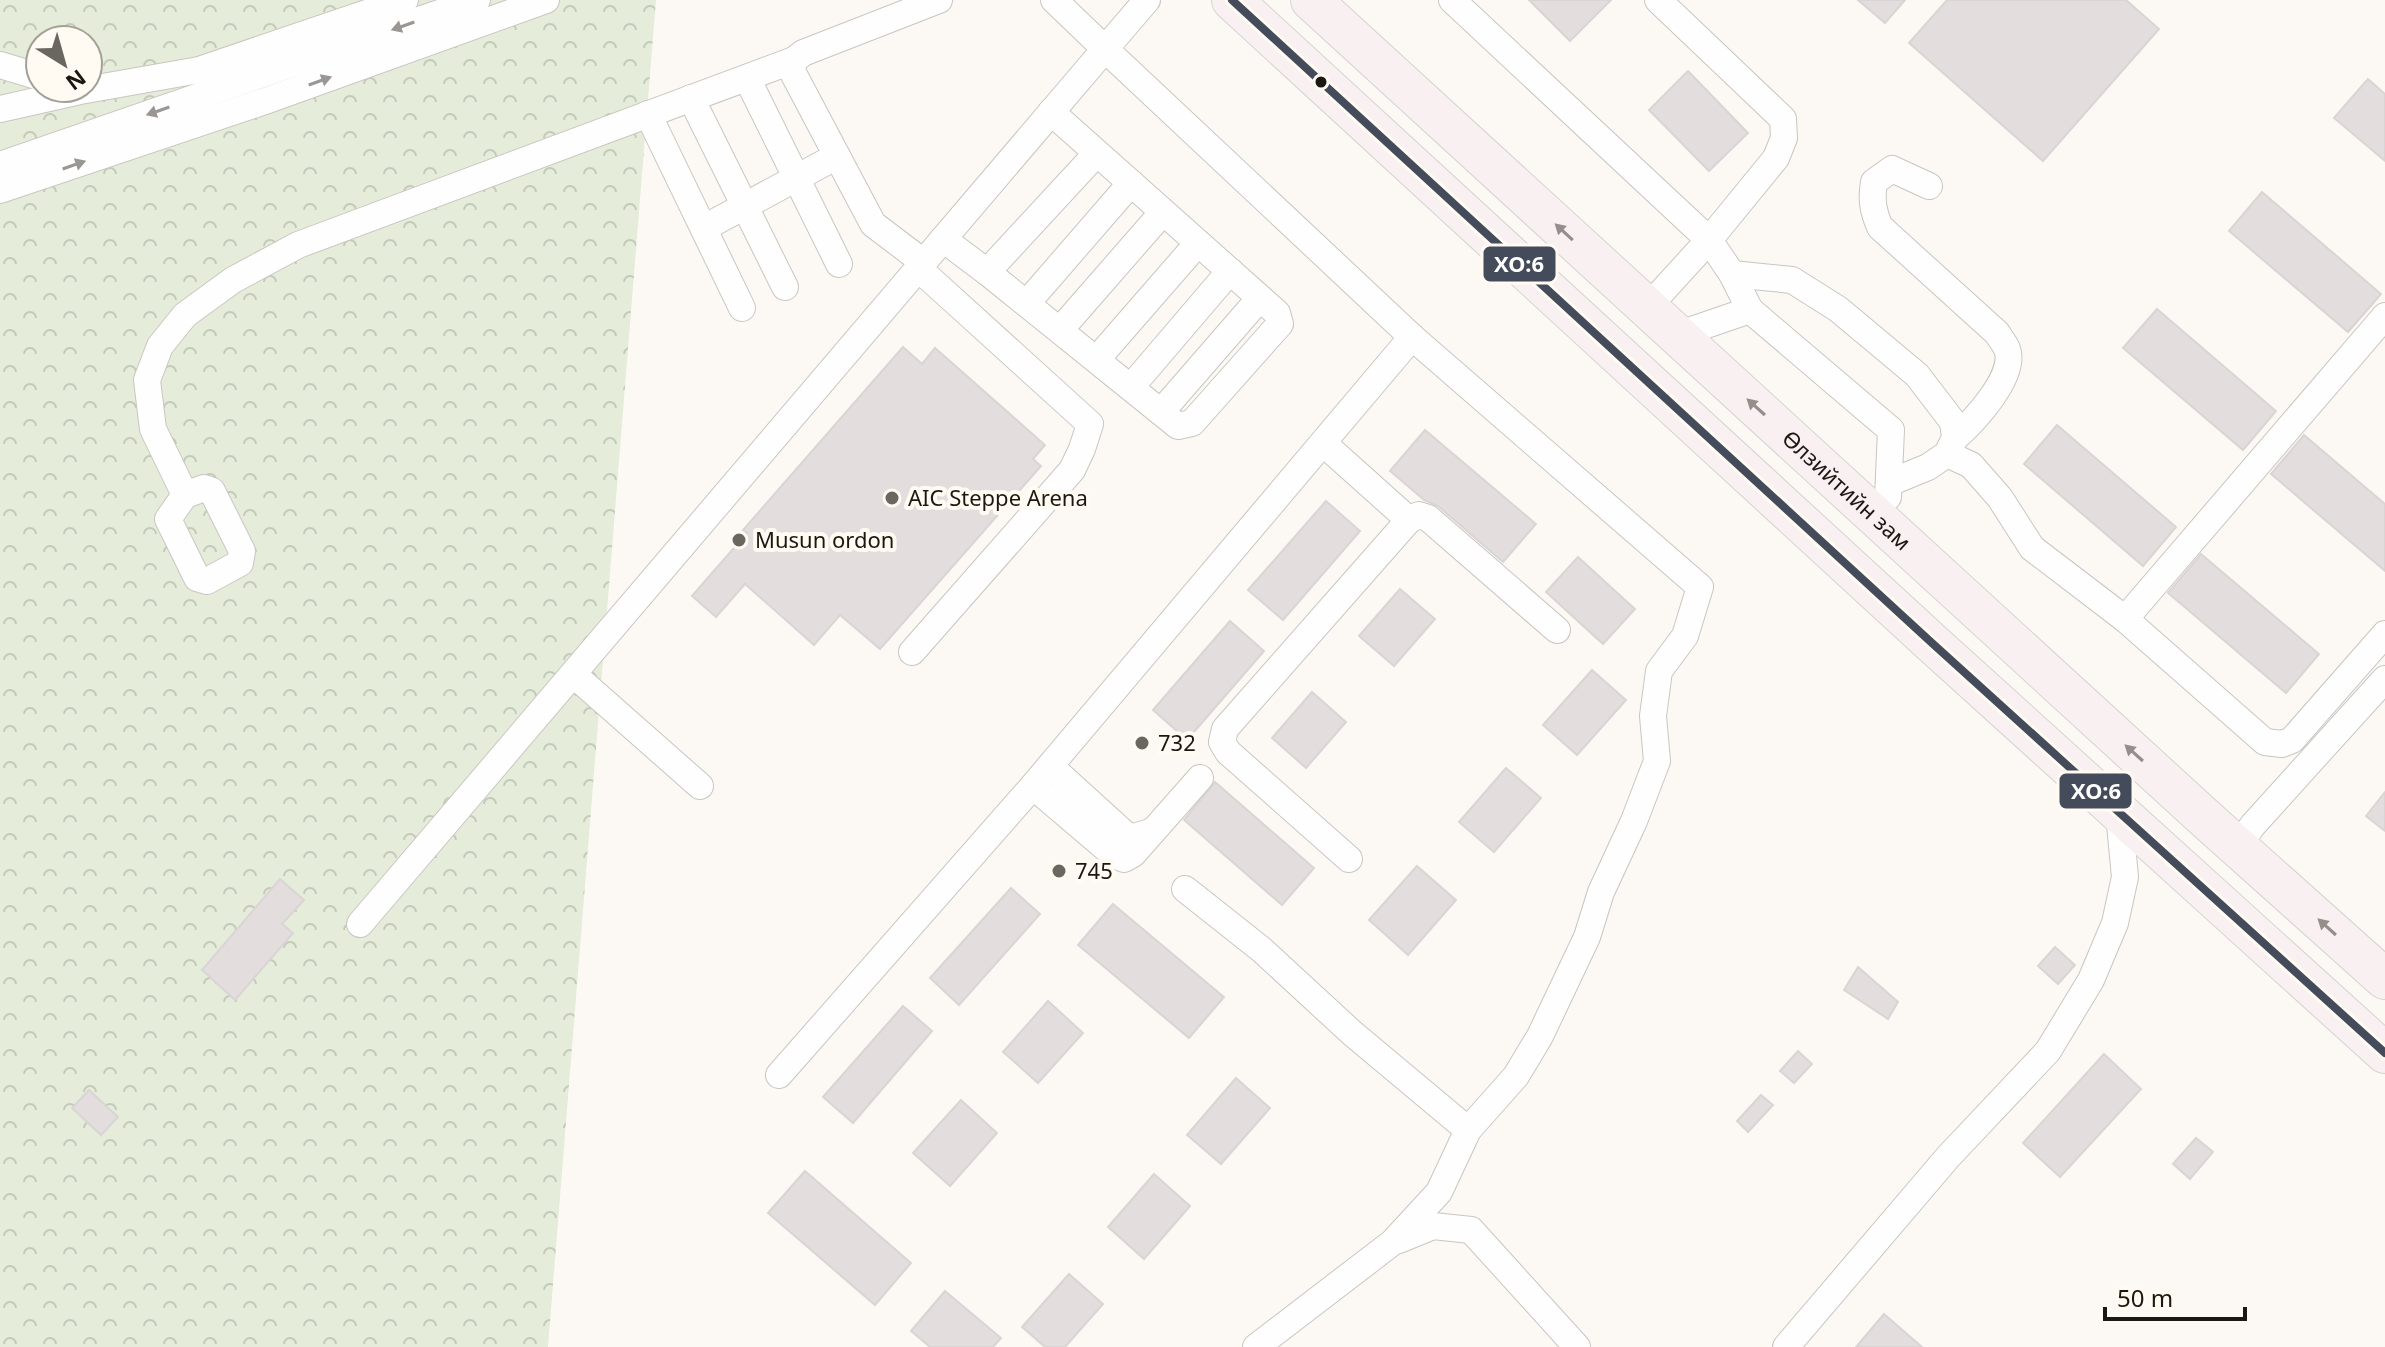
<svg xmlns="http://www.w3.org/2000/svg" width="2385" height="1347" font-family="'Noto Sans',sans-serif">
	<style>
		.park { fill: url(#park-crowns); fill-rule: evenodd }
		.building { fill: #e3dddd; stroke: #dad5d5; stroke-width: 2 }
		.lines { fill: none; stroke-linecap: round; stroke-linejoin: round }
		.minor-casing { stroke: #c9c6c1; stroke-width: 28 }
		.highway-casing { stroke: #d5d3d0; stroke-width: 42 }
		.minor { stroke: #fffefe; stroke-width: 26 }
		.highway { stroke: #f8f0f1; stroke-width: 40 }
		.bus-1-casing { stroke: #fffaf2; stroke-width: 14 }
		.bus-1 { stroke: #444b5a; stroke-width: 8 }
		.oneway { fill: #999693 }
		.oneway2 { fill: #958f8c }
		.bus-dot { fill: #1c1811; stroke: #fffaf2; stroke-width: 3 }
		.poi-dot { fill: #6a6761; stroke: #fffaf2; stroke-width: 3 }
		.labels { text-anchor: middle; stroke-width: 8; stroke-linejoin: round; paint-order: stroke }
		.street-label { font-size: 22px; fill: #1c1811; stroke: #fffaf2 }
		.poi-label { font-size: 22px; fill: #1c1811; stroke: #fffaf2; text-anchor: start }
		.line-badge { stroke: #fffaf2; stroke-width: 3 }
		.badge-label { font-size: 22px; text-anchor: middle; font-weight: bold; fill: #fff }
	</style>
	<defs>
		<pattern id="park-crowns" width="20" height="18" patternUnits="userSpaceOnUse" patternTransform="scale(2)"><rect width="20" height="18" fill="#e5edda"/><path d="M2 6a3 3 0 1 1 6 0M12 15a3 3 0 1 1 6 0" fill="none" stroke="#c4caba"/></pattern>
	</defs>
	<rect width="100%" height="100%" fill="#fcf9f5"/>
	<path class="park" d="M0 0H656L548 1347H0ZM40 40H88V88H40Z"/>
	<g class="building">
		<polygon points="1529,0 1611,0 1570,41"/>
		<polygon points="1858,0 1905,0 1885,23"/>
		<polygon points="1947,0 2126,0 2159,29 2043,161 1909,43"/>
		<polygon points="1688,71 1748,133 1709,171 1649,110"/>
		<polygon points="2368,79 2385,94 2385,161 2334,118"/>
		<polygon points="2262,192 2381,294 2348,332 2229,231"/>
		<polygon points="2157,309 2276,411 2243,450 2123,348"/>
		<polygon points="903,347 922,364 935,348 1045,445 1033,459 1041,466 880,649 840,615 814,645 745,584 716,617 692,596 747,533 743,530"/>
		<polygon points="2057,425 2176,527 2143,566 2024,464"/>
		<polygon points="1425,430 1536,524 1503,562 1438,506 1424,500 1390,471"/>
		<polygon points="2304,435 2385,504 2385,571 2271,474"/>
		<polygon points="1326,501 1360,531 1283,620 1248,590"/>
		<polygon points="2201,554 2319,654 2286,693 2168,593"/>
		<polygon points="1578,557 1635,609 1603,644 1546,592"/>
		<polygon points="1400,589 1435,619 1394,666 1359,636"/>
		<polygon points="1230,621 1264,651 1187,740 1153,710"/>
		<polygon points="1592,670 1626,700 1577,755 1543,725"/>
		<polygon points="1312,692 1346,722 1306,768 1272,738"/>
		<polygon points="1506,768 1541,798 1494,852 1459,822"/>
		<polygon points="1215,782 1314,868 1282,905 1184,820"/>
		<polygon points="2385,792 2385,831 2366,816"/>
		<polygon points="1417,866 1456,900 1408,955 1369,920"/>
		<polygon points="280,879 304,900 282,924 293,933 235,1000 202,970"/>
		<polygon points="1011,888 1040,914 959,1005 930,978"/>
		<polygon points="1113,904 1224,997 1189,1038 1078,945"/>
		<polygon points="2055,947 2075,965 2058,984 2038,966"/>
		<polygon points="1858,967 1898,1002 1888,1019 1844,990"/>
		<polygon points="1048,1001 1083,1033 1038,1083 1003,1052"/>
		<polygon points="903,1006 932,1031 853,1123 823,1097"/>
		<polygon points="1798,1051 1812,1064 1794,1083 1780,1071"/>
		<polygon points="2104,1054 2141,1089 2060,1177 2023,1143"/>
		<polygon points="1236,1078 1270,1108 1221,1164 1187,1135"/>
		<polygon points="89,1090 118,1117 101,1135 72,1108"/>
		<polygon points="1761,1095 1773,1105 1748,1132 1737,1121"/>
		<polygon points="961,1100 997,1133 950,1186 913,1153"/>
		<polygon points="2196,1138 2213,1152 2190,1179 2173,1164"/>
		<polygon points="805,1171 911,1263 875,1305 768,1213"/>
		<polygon points="1154,1174 1190,1206 1144,1259 1108,1227"/>
		<polygon points="1069,1274 1103,1304 1065,1347 1045,1347 1022,1327"/>
		<polygon points="945,1291 1001,1338 993,1347 930,1347 911,1331"/>
		<polygon points="1884,1314 1922,1347 1856,1347"/>
	</g>
	<g class="lines">
		<g class="minor-casing">
			<g id="minor">
				<polyline points="1452,0 1709,240 1647,308"/>
				<polyline points="1658,0 1783,119 1784,138 1776,158 1709,240 1732,274 1750,310"/>
				<polyline points="0,65 40,77"/>
				<polyline points="747,78 839,264"/>
				<polyline points="691,98 785,287"/>
				<polyline points="0,109 80,91 199,70 405,0"/>
				<path d="M1051 112C1126 179 1202 246 1277 313L1280 324 1192 423 1178 426 987 272 1097 153"/>
				<polyline points="648,114 742,308"/>
				<polyline points="0,165 477,0"/>
				<path d="M1929 186 1892 169 1874 182C1871 200 1873 211 1880 227L1997 333C2000 338 2005 344 2007 349 2017 376 1973 422 1955 438"/>
				<polyline points="0,190 268,100 546,0"/>
				<polyline points="704,228 837,156"/>
				<polyline points="943,239 987,272"/>
				<polyline points="923,262 873,224 792,71 794,60 803,53 939,0"/>
				<polyline points="1732,274 1792,280 1838,309 1917,375 1953,422 1955,438 1947,454 1928,467 1889,483"/>
				<polyline points="1027,303 1131,183"/>
				<polyline points="1060,330 1163,212"/>
				<polyline points="1677,335 1750,310 1891,430 1888,497"/>
				<polyline points="1097,359 1198,243"/>
				<polyline points="1131,387 1230,271"/>
				<polyline points="1161,412 1260,298"/>
				<polyline points="1323,443 1409,520"/>
				<polyline points="1947,454 1971,465 2000,498 2032,548 2125,619 2265,742 2282,744 2292,740 2385,634"/>
				<polygon points="204,488 212,491 242,551 240,563 207,581 197,578 168,519 185,495"/>
				<polyline points="185,495 153,429 147,380 160,346 185,315 233,280 298,245 794,60"/>
				<polyline points="2125,619 2385,316"/>
				<polyline points="912,652 1072,470 1082,449 1090,424 918,268"/>
				<polyline points="573,674 700,786"/>
				<polyline points="1050,766 1126,835 1134,837 1153,831"/>
				<polyline points="1033,786 1114,855 1124,859 1133,854 1200,778"/>
				<polyline points="2237,847 2253,825 2385,679"/>
				<polyline points="1349,859 1228,752 1222,742 1225,729 1409,520 1419,515 1428,518 1557,630"/>
				<polyline points="1185,889 1262,950 1352,1033 1468,1130"/>
				<polyline points="360,924 1105,49 1054,0"/>
				<polyline points="779,1075 1033,786 1412,337 1105,49 1147,0"/>
				<polyline points="1399,1240 1433,1226 1471,1230 1577,1347"/>
				<polyline points="1256,1347 1393,1242 1439,1192 1468,1130 1516,1076 1540,1036 1587,937 1601,892 1634,821 1657,761 1653,716 1659,671 1685,636 1700,587 1412,337"/>
				<polyline points="1786,1347 1948,1157 2048,1051 2091,980 2115,923 2125,877 2119,814"/>
			</g>
		</g>
		<g class="highway-casing">
			<g id="highway">
				<polyline points="1232,0 1932,643 2385,1053"/>
				<path id="s1" d="M1311 0 2206 819 2385 979"/>
			</g>
		</g>
		<use href="#minor" class="minor"/>
		<use href="#highway" class="highway"/>
		<g class="bus-1-casing">
			<polyline id="bus-1" points="1232,0 1932,643 2385,1053"/>
		</g>
		<use href="#bus-1" class="bus-1"/>
	</g>
	<defs><path id="oneway-solid" d="M-6-.8H1V-3.2L6.5 0L1 3.2V.8H-6Z" transform="scale(2)"/></defs>
	<g class="oneway">
		<use href="#oneway-solid" transform="translate(403 26) rotate(161)"/>
		<use href="#oneway-solid" transform="translate(320 81) rotate(-20)"/>
		<use href="#oneway-solid" transform="translate(158 111) rotate(161)"/>
		<use href="#oneway-solid" transform="translate(74 165) rotate(-19)"/>
	</g>
	<g class="oneway2">
		<use href="#oneway-solid" transform="translate(1564 232) rotate(-137)"/>
		<use href="#oneway-solid" transform="translate(1756 407) rotate(-138)"/>
		<use href="#oneway-solid" transform="translate(2134 753) rotate(-138)"/>
		<use href="#oneway-solid" transform="translate(2327 927) rotate(-138)"/>
	</g>
	<circle class="bus-dot" cx="1321" cy="82" r="7"/>
	<g class="poi-dot">
		<circle cx="892" cy="498" r="8"/>
		<circle cx="739" cy="540" r="8"/>
		<circle cx="1142" cy="743" r="8"/>
		<circle cx="1059" cy="871" r="8"/>
	</g>
	<g class="labels">
		<g class="street-label">
			<text dy="8" stroke="none"><textPath href="#s1" startOffset="726">Өлзийтийн зам</textPath></text>
		</g>
		<g class="poi-label">
			<text x="908" y="506">AIC Steppe Arena</text>
			<text x="755" y="548">Musun ordon</text>
			<text x="1158" y="751">732</text>
			<text x="1075" y="879">745</text>
		</g>
	</g>
	<g class="line-badge">
		<rect x="1482" y="245" width="75" height="38" rx="8" fill="#444b5a"/>
		<rect x="2058" y="772" width="75" height="38" rx="8" fill="#444b5a"/>
	</g>
	<g class="badge-label">
		<text x="1519" y="272">ХО:6</text>
		<text x="2096" y="799">ХО:6</text>
	</g>
	<g transform="translate(64 64) rotate(143)"><circle r="38" fill="#fffaf2" stroke="#a4a098" stroke-width="2"/>
	<path d="M0-6L14 30L0 20L-14 30Z" fill="#6a6761"/>
	<text y="-12" font-size="22" font-weight="bold" text-anchor="middle" fill="#1c1811">N</text>
	</g>
	<path d="M2105 1307v12h140v-12" fill="none" stroke="#1c1811" stroke-width="4"/>
	<text x="2117" y="1307" font-size="24" fill="#1c1811" stroke="#fffaf2" stroke-width="6" paint-order="stroke">50 m</text>
</svg>
